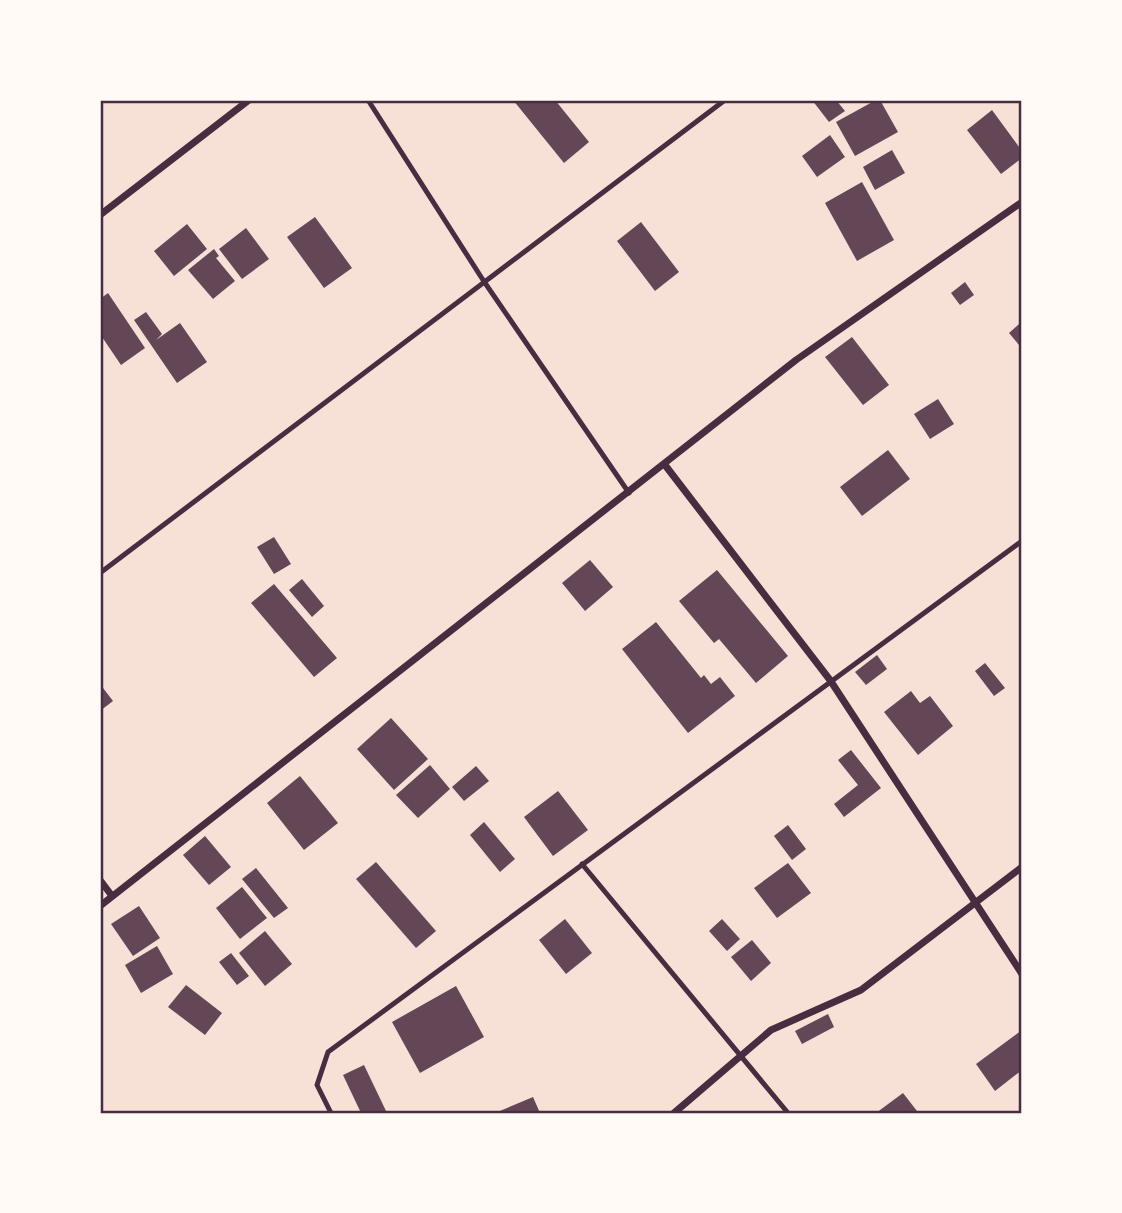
<svg xmlns="http://www.w3.org/2000/svg" width="1122" height="1213" font-family="Montserrat,sans-serif">
	<style>
		.building { fill: #644757 }
		.lines { fill: none; stroke-linecap: round; stroke-linejoin: round }
		.service { stroke: #4a2c40; stroke-width: 5 }
		.minor { stroke: #4a2c40; stroke-width: 7 }
		.neatline { fill: none; stroke: #4a2c40; stroke-width: 2.5 }
	</style>
	<rect width="100%" height="100%" fill="#f7e1d7"/>
	<g class="building">
		<polygon points="513,100 555,100 589,142 564,163"/>
		<polygon points="812,100 836,100 845,111 829,122"/>
		<polygon points="876,100 880,100 898,132 855,156 836,122"/>
		<polygon points="992,110 1022,151 1022,158 1001,174 967,130"/>
		<polygon points="830,135 845,157 817,177 802,156"/>
		<polygon points="892,150 905,173 875,190 863,167"/>
		<polygon points="862,182 894,240 857,261 825,203"/>
		<polygon points="315,217 352,268 324,288 287,237"/>
		<polygon points="641,222 679,272 655,291 617,241"/>
		<polygon points="187,224 207,249 174,276 154,251"/>
		<polygon points="246,228 269,259 242,279 219,249"/>
		<polygon points="214,249 219,256 216,258 235,281 213,299 188,270"/>
		<polygon points="965,282 974,295 960,305 951,293"/>
		<polygon points="108,293 145,348 121,365 100,334 100,299"/>
		<polygon points="146,312 162,334 156,340 180,323 207,362 177,383 134,320"/>
		<polygon points="1019,324 1022,342 1019,345 1009,333"/>
		<polygon points="852,337 889,385 863,405 825,357"/>
		<polygon points="938,399 954,424 930,439 914,414"/>
		<polygon points="888,450 910,479 862,516 840,487"/>
		<polygon points="274,537 291,564 274,574 257,547"/>
		<polygon points="590,560 613,587 585,611 562,583"/>
		<polygon points="717,570 788,656 756,683 719,639 714,643 679,601"/>
		<polygon points="302,579 324,606 312,617 289,590"/>
		<polygon points="274,584 337,658 314,677 251,603"/>
		<polygon points="656,622 701,678 704,675 711,684 720,677 735,696 688,733 622,649"/>
		<polygon points="877,655 887,669 866,685 855,672"/>
		<polygon points="985,663 1005,688 994,696 975,671"/>
		<polygon points="100,684 113,701 100,711"/>
		<polygon points="911,691 920,703 930,696 953,726 918,755 884,712"/>
		<polygon points="391,718 428,759 394,790 357,749"/>
		<polygon points="851,750 881,788 844,817 834,804 858,785 838,760"/>
		<polygon points="430,765 450,789 418,818 396,795"/>
		<polygon points="476,766 489,781 464,801 452,787"/>
		<polygon points="300,776 338,823 304,850 267,803"/>
		<polygon points="558,791 588,830 553,856 524,817"/>
		<polygon points="484,822 515,859 500,872 470,835"/>
		<polygon points="788,825 806,849 792,860 774,836"/>
		<polygon points="205,836 231,867 209,885 183,855"/>
		<polygon points="376,862 436,931 416,948 356,879"/>
		<polygon points="788,863 811,893 777,918 754,888"/>
		<polygon points="256,868 288,908 274,918 242,879"/>
		<polygon points="242,887 267,918 240,939 216,908"/>
		<polygon points="139,906 160,938 133,956 111,924"/>
		<polygon points="565,919 592,953 566,974 539,940"/>
		<polygon points="722,919 740,939 727,951 709,931"/>
		<polygon points="265,931 292,964 265,986 239,953"/>
		<polygon points="752,940 771,963 751,981 731,957"/>
		<polygon points="157,946 173,974 141,993 125,965"/>
		<polygon points="231,953 249,976 237,985 219,962"/>
		<polygon points="186,985 222,1013 205,1035 168,1007"/>
		<polygon points="456,986 484,1037 420,1073 392,1022"/>
		<polygon points="828,1014 834,1027 802,1044 795,1031"/>
		<polygon points="1022,1030 1022,1070 995,1091 976,1064"/>
		<polygon points="364,1065 387,1113 361,1113 343,1075"/>
		<polygon points="903,1093 917,1111 915,1113 876,1113"/>
		<polygon points="533,1097 540,1113 495,1113"/>
	</g>
	<g class="lines">
		<g class="service">
			<polyline points="368,100 483,280 629,493"/>
			<polyline points="100,573 725,100"/>
			<polyline points="582,864 788,1113"/>
			<polyline points="331,1113 317,1085 328,1052 1022,541"/>
		</g>
		<g class="minor">
			<polyline points="100,215 249,100"/>
			<polyline points="665,465 830,680 1022,974"/>
			<polyline points="100,880 112,896"/>
			<polyline points="100,906 796,360 1022,202"/>
			<polyline points="674,1113 771,1030 861,990 1022,867"/>
		</g>
	</g>
	<rect width="1122" height="1213" fill="none" stroke="#fffaf5" stroke-width="203"/>
	<rect x="102" y="102" width="918" height="1010" class="neatline"/>
</svg>
